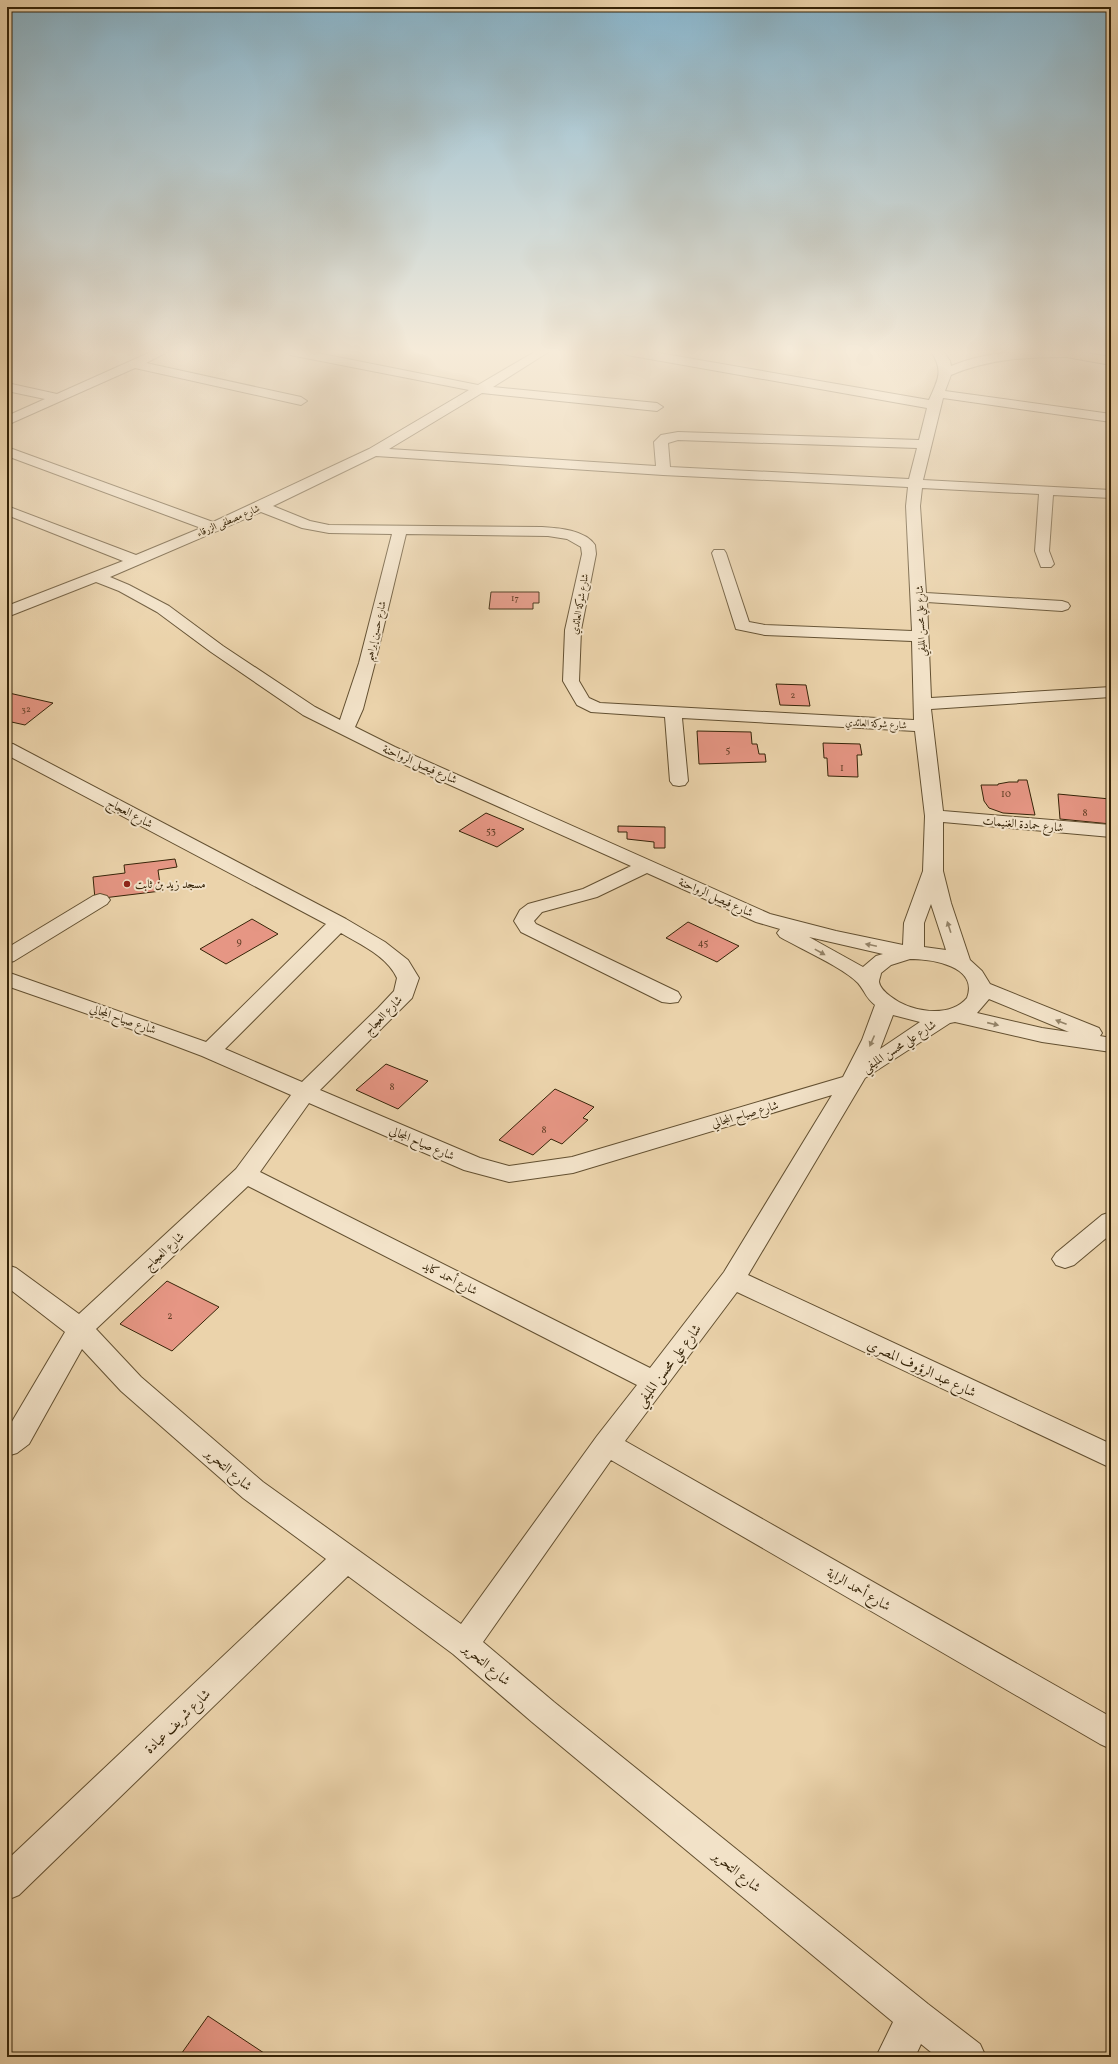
<svg xmlns="http://www.w3.org/2000/svg" width="1118" height="2064" font-family="Vollkorn,Amiri,serif">
	<style>
		.building { fill: #e69684; stroke: #362408 }
		.lines { fill: none; stroke-linecap: round; stroke-linejoin: round }
		.minor-casing { stroke: #635031; stroke-width: 2 }
		.highway-casing { stroke: #362408; stroke-width: 2 }
		.minor { fill: #f2e2c8; fill-rule: evenodd }
		.highway { fill: #e6ba76; fill-rule: evenodd }
		.oneway { fill: #948368 }
		.poi-dot { fill: #8f2418; stroke: #f2e2c8; stroke-width: 1.5 }
		.labels { text-anchor: middle; stroke-width: 4; stroke-linejoin: round; paint-order: stroke }
		.far-number-label { font-size: 9px; fill: #624027 }
		.far-street-label { font-size: 10px; fill: #362408; stroke: #f2e2c8 }
		.number-label { font-size: 10px; fill: #624027 }
		.street-label { font-size: 12px; fill: #362408; stroke: #f2e2c8 }
		.poi-label { font-size: 12px; fill: #362408; stroke: #f2e2c8; text-anchor: start }
		.near-street-label { font-size: 14px; fill: #362408; stroke: #f2e2c8 }
	</style>
	<rect width="100%" height="100%" fill="#ebd3ab"/>
	<filter id="stains"><feTurbulence type="fractalNoise" baseFrequency=".005" numOctaves="4"/><feColorMatrix values="0 0 0 0 .2 0 0 0 0 .09 0 0 0 0 .02 0 0 0 .5 -.17"/></filter>
	<radialGradient id="worn" r=".72"><stop offset=".6" stop-color="#630" stop-opacity="0"/><stop offset="1" stop-color="#630" stop-opacity=".3"/></radialGradient>
	<g class="building">
		<polygon points="491,592 539,592 539,603 533,603 533,609 489,609"/>
		<polygon points="776,684 806,685 810,706 780,705"/>
		<polygon points="9,693 53,703 25,725 7,721 9,717 7,716 7,695"/>
		<polygon points="697,731 751,732 752,744 757,744 759,754 765,754 766,762 699,764"/>
		<polygon points="823,743 860,744 862,755 857,755 858,777 828,776 827,758 824,758"/>
		<polygon points="1018,780 1027,780 1035,815 1003,813 989,808 984,801 981,785 998,785 998,784 1009,782 1018,782"/>
		<polygon points="1058,794 1110,799 1111,824 1060,819"/>
		<polygon points="486,813 524,829 497,847 459,831"/>
		<polygon points="618,826 665,827 665,848 654,848 654,842 627,839 627,832 618,832"/>
		<polygon points="175,859 177,867 158,870 161,891 95,899 93,877 125,873 124,865"/>
		<polygon points="252,919 278,934 226,964 200,949"/>
		<polygon points="688,922 739,946 717,962 666,938"/>
		<polygon points="386,1064 428,1081 398,1109 356,1090"/>
		<polygon points="555,1089 594,1107 583,1118 588,1120 562,1144 551,1139 533,1155 499,1140"/>
		<polygon points="167,1281 219,1307 172,1351 120,1324"/>
		<polygon points="208,2016 270,2057 179,2057"/>
	</g>
	<g class="lines">
		<g class="minor-casing">
			<g id="minor">
				<polygon points="153,351 169,351 146,363 301,397 307,401 301,405 135,368 7,425 7,416 45,399 7,391 7,383 57,394"/>
				<path d="M284 351H307L478 385 536 351H550L493 387 657 403 663 407 657 411 482 393 389 449 656 466 654 442 661 435 678 432 919 440 927 408 627 355 621 351H647L929 400C938 379 944 372 931 351H943L950 361 951 366C989 350 1030 351 1071 351L1072 353 1070 356 1066 357C1026 357 989 359 951 375L945 391 1111 414V422L943 398 923 480 1111 490V498L1053 495 1049 551 1054 564 1051 567H1041L1035 551 1039 494 922 488 920 506 926 593 1062 601 1068 603 1070 606 1068 609 1062 611 927 602 931 698 1111 687V697L931 709 943 811 1111 825V837L943 822V871L951 903 970 960 982 971 990 984 1099 1028 1102 1033 1100 1036 1111 1038V1052L1042 1042 955 1022 950 1023 865 1078 748 1275 1111 1444V1468L737 1292 625 1441 1111 1717V1749L1100 1744 611 1460 483 1642 554 1702 928 2004 980 2044 986 2057H937L921 2044 915 2057H876L893 2022 532 1722 453 1654 348 1576 19 1895 7 1900V1860L326 1559 243 1498 121 1391 82 1349 29 1444 17 1453 7 1456V1430L65 1332 7 1287V1265L16 1268 79 1314 236 1169 291 1095 202 1056 128 1028 7 986V972L206 1042 326 924 7 755V743L13 744 346 919 385 942 408 960 419 978 412 998 320 1090 480 1158 509 1166 572 1157 843 1077 862 1040 875 1005C865 997 865 991 858 983 844 968 799 948 780 937L777 933 780 929 756 922 647 873 597 897 542 912 534 921 536 924 678 992 681 997 678 1002 670 1003 662 1002 521 932 514 921 520 910 528 904 583 889 631 866 383 755 303 715 211 652 157 612 119 591 96 582 7 617V606L123 561 7 515V506L136 555 201 528 7 456V447L213 522 369 449 469 390 290 355ZM678 440 917 448 909 479 670 467 668 443ZM376 456 663 475 908 487 906 506 912 631 765 625 749 622 726 553 724 550H714L712 553 736 629 765 635 912 641 914 720 600 703 589 698 579 681 581 630 596 554 595 545C585 530 559 528 542 527L329 525 310 521 273 506ZM261 512 302 528 329 533 392 534 359 663 340 720 315 707 223 646 169 606 129 585 110 577ZM406 534 548 536 567 539 581 547 582 554 565 630 563 681 577 705 591 712 665 717 670 781 673 785 679 786 685 785 688 781 682 718 915 731 925 816 923 871 904 923 903 945 836 931 770 914 395 747 355 727 363 709 375 663ZM931 904 946 950 924 947V923ZM341 933C361 945 387 956 397 978L394 991 378 1008 302 1082 225 1049ZM809 937 883 954 876 956 863 967ZM910 959C932 959 979 966 967 998 949 1019 910 1012 890 996 886 993 880 988 879 982 879 979 881 975 881 973L891 965ZM989 999 1069 1032 1042 1028 977 1013ZM893 1015 920 1022 880 1049ZM832 1095 724 1272 650 1368 260 1172 309 1103 464 1170 509 1182 573 1173ZM248 1186 637 1385 597 1436 461 1624 263 1482 141 1377 96 1329Z"/>
				<polygon points="100,894 107,896 110,900 107,904 14,961 7,963 7,948 93,896"/>
				<polygon points="1111,1212 1111,1234 1074,1265 1065,1268 1056,1265 1052,1259 1056,1253 1102,1215"/>
			</g>
		</g>
		<g class="highway-casing">
			<polygon id="highway" points="1049,351 1075,351 1111,357 1111,365 1055,355"/>
		</g>
		<use href="#minor" class="minor"/>
		<use href="#highway" class="highway"/>
	</g>
	<defs><path id="oneway-solid" d="M-6-.8H1V-3.2L6.5 0L1 3.2V.8H-6Z"/></defs>
	<g class="oneway">
		<use href="#oneway-solid" transform="translate(949 927) rotate(-108)"/>
		<use href="#oneway-solid" transform="translate(871 945) rotate(-168)"/>
		<use href="#oneway-solid" transform="translate(820 952) rotate(29)"/>
		<use href="#oneway-solid" transform="translate(1061 1022) rotate(-159)"/>
		<use href="#oneway-solid" transform="translate(993 1024) rotate(13)"/>
		<use href="#oneway-solid" transform="translate(872 1041) rotate(114)"/>
	</g>
	<linearGradient id="sky" x2="0" y2="1"><stop stop-color="#88b6ce"/><stop offset="0.55" stop-color="#f6ebd9"/><stop offset="1" stop-color="#f6ebd9" stop-opacity="0"/></linearGradient>
	<rect width="1118" height="640" fill="url(#sky)"/>
	<circle class="poi-dot" cx="127" cy="884" r="4"/>
	<g class="labels">
		<g class="far-number-label">
			<text x="515" y="601">17</text>
			<text x="793" y="698">2</text>
			<text x="26" y="712">32</text>
		</g>
		<g class="far-street-label">
			<text transform="translate(228 520) rotate(-23)" y="4">شارع مصطفى الزرقاء</text>
			<text transform="translate(579 604) rotate(-80)" y="4">شارع شوكة العائدي</text>
			<text transform="translate(920 621) rotate(-92)" y="4">شارع علي محسن المليفي</text>
			<text transform="translate(375 631) rotate(-77)" y="4">شارع حسين إبراهيم</text>
			<text transform="translate(876 723) rotate(3)" y="4">شارع شوكة العائدي</text>
		</g>
		<g class="number-label">
			<text x="728" y="753">5</text>
			<text x="842" y="771">1</text>
			<text x="1006" y="797">10</text>
			<text x="1085" y="816">8</text>
			<text x="491" y="834">53</text>
			<text x="239" y="945">9</text>
			<text x="703" y="946">45</text>
			<text x="392" y="1090">8</text>
			<text x="544" y="1133">8</text>
			<text x="170" y="1319">2</text>
		</g>
		<g class="street-label">
			<text transform="translate(420 764) rotate(24)" y="4">شارع فيصل الرواحنة</text>
			<text transform="translate(130 813) rotate(28)" y="4">شارع العجاج</text>
			<text transform="translate(1023 824) rotate(5)" y="4">شارع حمادة الغنيمات</text>
			<text transform="translate(716 897) rotate(24)" y="4">شارع فيصل الرواحنة</text>
			<text transform="translate(383 1015) rotate(-46)" y="4">شارع العجاج</text>
			<text transform="translate(123 1019) rotate(19)" y="4">شارع صياح المجالي</text>
			<text transform="translate(899 1046) rotate(-33)" y="4">شارع علي محسن المليفي</text>
			<text transform="translate(745 1114) rotate(-16)" y="4">شارع صياح المجالي</text>
			<text transform="translate(422 1143) rotate(23)" y="4">شارع صياح المجالي</text>
			<text transform="translate(164 1251) rotate(-43)" y="4">شارع العجاج</text>
			<text transform="translate(450 1278) rotate(27)" y="4">شارع أحمد كايد</text>
		</g>
		<g class="poi-label">
			<text x="135" y="888">مسجد زيد بن ثابت</text>
		</g>
		<g class="near-street-label">
			<text transform="translate(668 1365) rotate(-53)" y="5">شارع علي محسن المليفي</text>
			<text transform="translate(922 1368) rotate(25)" y="5">شارع عبد الرؤوف المصري</text>
			<text transform="translate(229 1469) rotate(41)" y="5">شارع التحرير</text>
			<text transform="translate(859 1589) rotate(30)" y="5">شارع أحمد الراية</text>
			<text transform="translate(487 1664) rotate(40)" y="5">شارع التحرير</text>
			<text transform="translate(177 1721) rotate(-44)" y="5">شارع شريف عيادة</text>
			<text transform="translate(737 1871) rotate(39)" y="5">شارع التحرير</text>
		</g>
	</g>
	<rect width="1118" height="2064" fill="none" stroke="#ebd3ab" stroke-width="24"/>
	<rect x="8" y="8" width="1102" height="2048" fill="none" stroke="#362408" stroke-width="2"/>
	<rect x="12" y="12" width="1094" height="2040" fill="none" stroke="#362408"/>
	<rect width="100%" height="100%" filter="url(#stains)"/>
	<rect width="100%" height="100%" fill="url(#worn)"/>
</svg>
